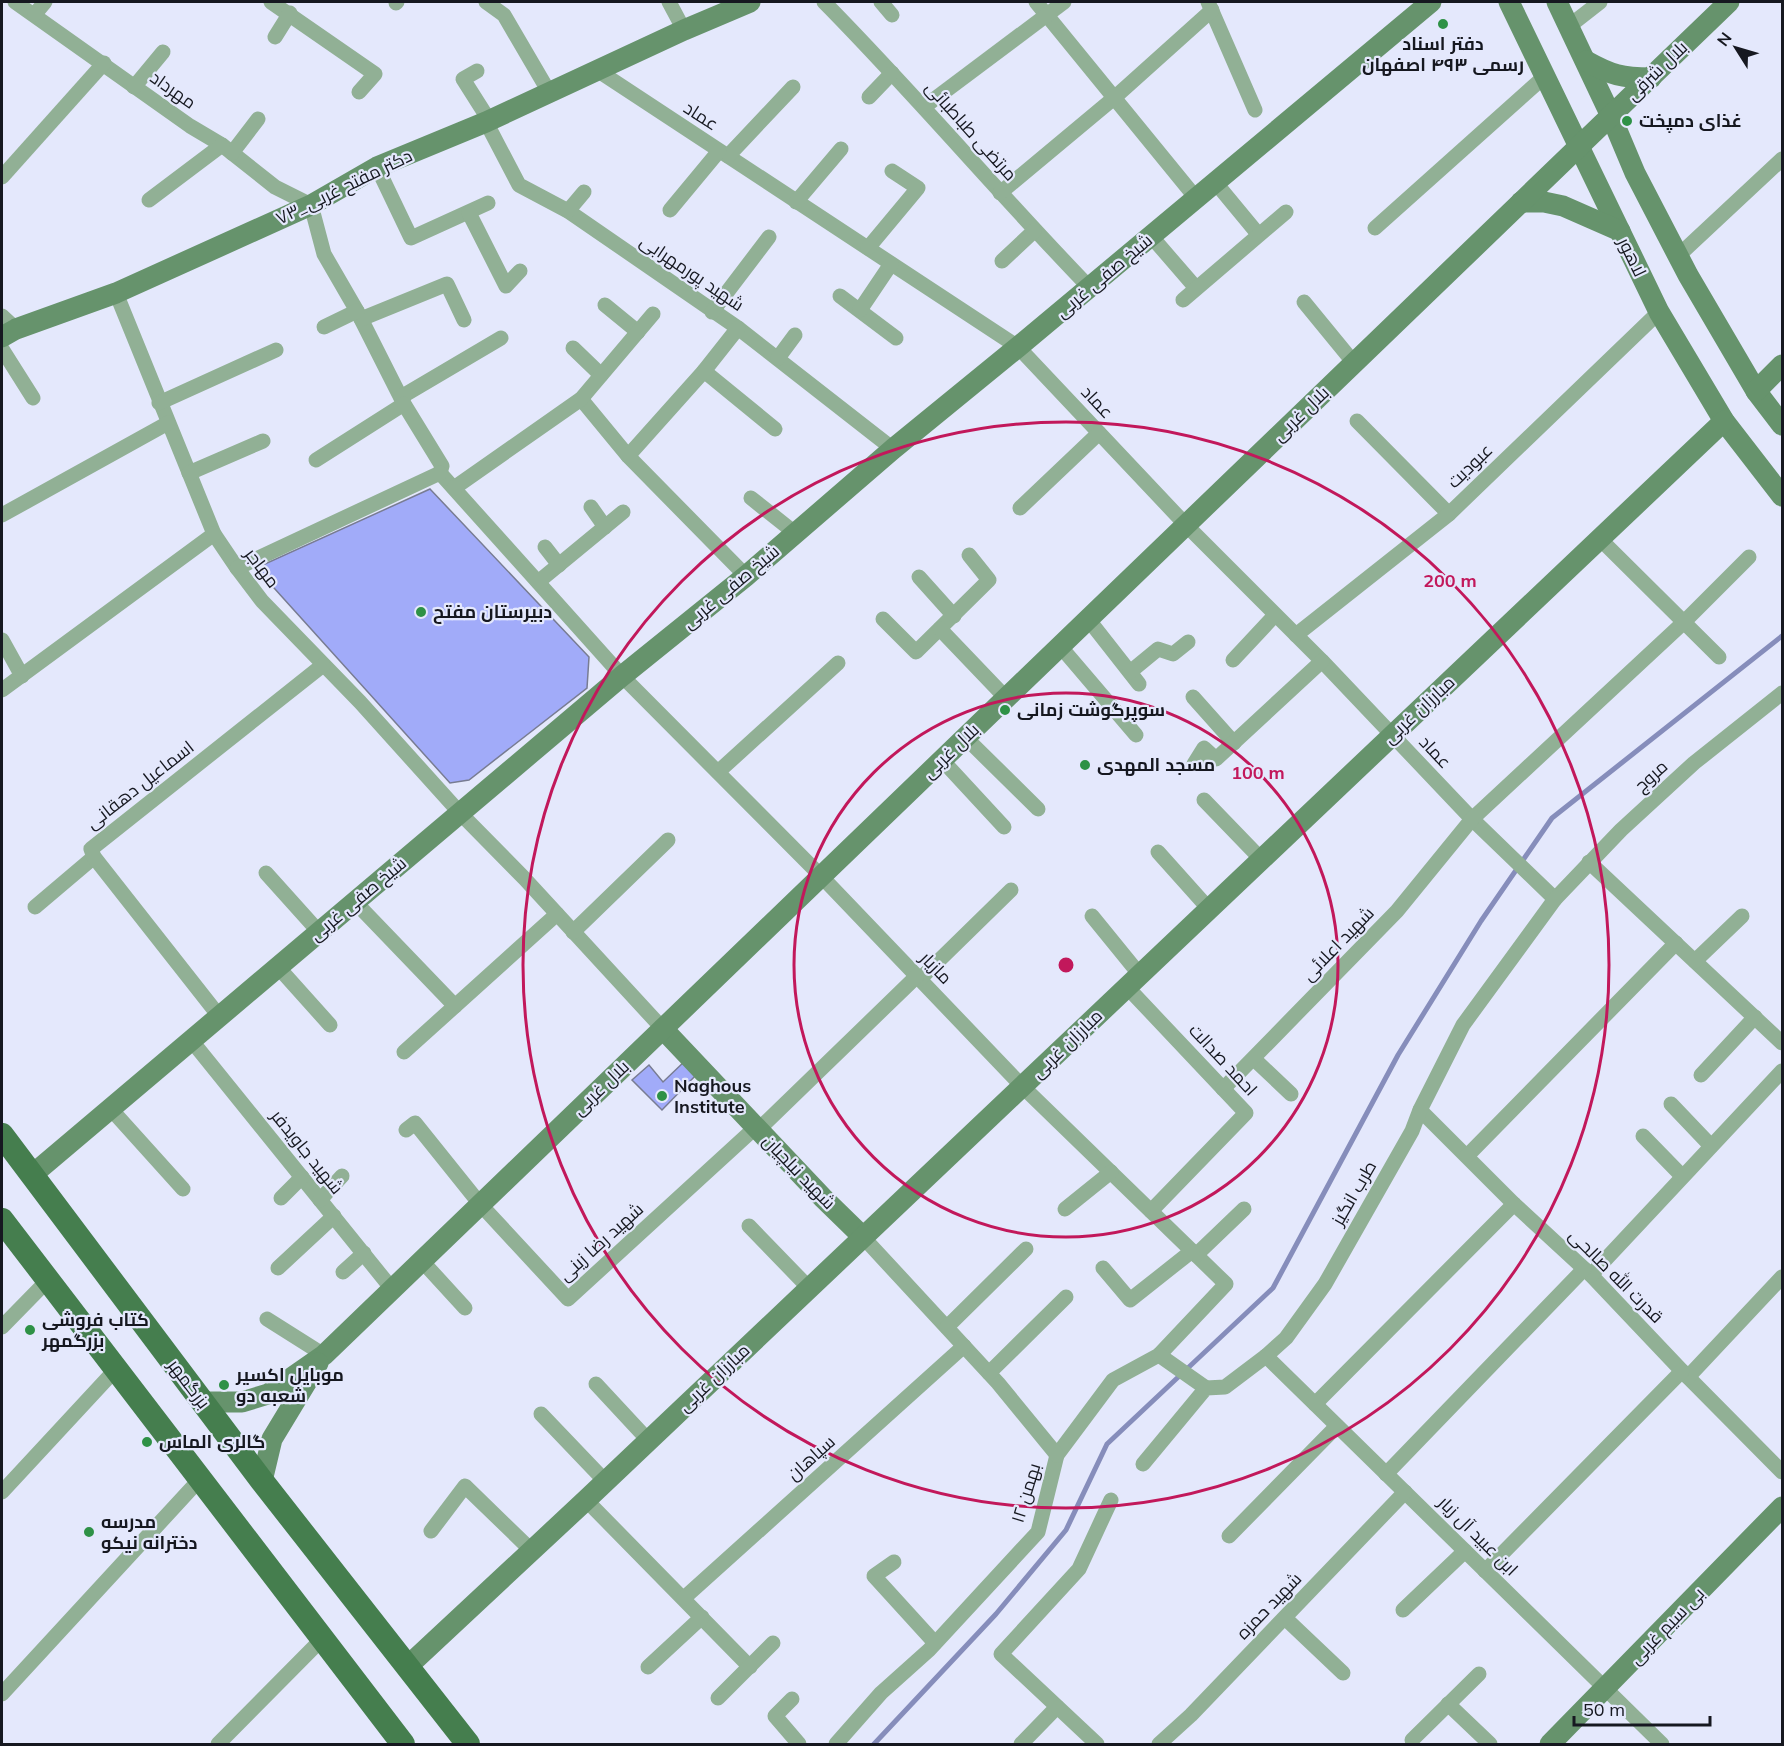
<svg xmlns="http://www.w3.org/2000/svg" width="1784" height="1746" font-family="Mulish,Cairo,sans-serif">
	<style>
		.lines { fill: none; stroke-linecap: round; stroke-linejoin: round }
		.stream { stroke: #868dbb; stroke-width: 5 }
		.building { fill: #a1abf9; stroke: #787c92; stroke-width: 1.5 }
		.street { stroke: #91b095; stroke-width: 15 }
		.secondary { stroke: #66936c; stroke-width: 21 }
		.primary { stroke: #457e4e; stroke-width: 24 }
		.ring { fill: none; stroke: #c2185b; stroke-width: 3 }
		.poi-dot { fill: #2e9146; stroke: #e4e8fc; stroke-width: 2 }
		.labels { text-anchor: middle; stroke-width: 4.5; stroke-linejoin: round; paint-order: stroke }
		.poi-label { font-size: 18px; font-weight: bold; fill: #161820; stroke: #e4e8fc; text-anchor: start }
		.street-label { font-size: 18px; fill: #161820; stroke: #e4e8fc }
		.centre { fill: #c2185b; stroke: #e4e8fc; stroke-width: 3 }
		.ring-label { font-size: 18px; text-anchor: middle; font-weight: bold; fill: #c2185b; stroke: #e4e8fc; stroke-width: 4.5; stroke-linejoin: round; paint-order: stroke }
	</style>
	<rect width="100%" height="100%" fill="#e4e8fc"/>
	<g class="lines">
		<polyline class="stream" points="874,1744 996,1614 1066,1530 1107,1444 1273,1288 1398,1055 1481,921 1552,818 1782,636"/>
	</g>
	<g class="building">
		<polygon points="430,489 589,657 587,688 469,780 450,783 256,568"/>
		<polygon points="687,1059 699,1072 662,1110 632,1080 649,1065 663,1082"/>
	</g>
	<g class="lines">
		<g class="street">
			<polyline points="15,2 190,126 222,145 275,187 311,205 324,254 357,311 404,404 442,466 440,473"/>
			<polyline points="271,2 375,74 359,92"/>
			<polyline points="486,2 504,15 549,92"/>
			<polyline points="669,2 684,30"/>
			<path d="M824 2C915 94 999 194 1089 287"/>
			<polyline points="881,2 892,15"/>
			<polyline points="1036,2 1196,198"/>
			<polyline points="1208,2 1255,110"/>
			<polyline points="396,3 397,2"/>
			<polyline points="35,14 45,2"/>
			<polyline points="1568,27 1600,2"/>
			<polyline points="275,37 290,13"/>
			<polyline points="597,70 1018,347 1186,525 1322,661 1472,819 1555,899"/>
			<polyline points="477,71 463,79 489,120"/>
			<polyline points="134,87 163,52"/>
			<polyline points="869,97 892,73"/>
			<polyline points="924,107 1064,2"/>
			<polyline points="486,122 519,185 568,211 738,328 893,449"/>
			<polyline points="232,153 258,119"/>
			<polyline points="728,156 793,87"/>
			<polyline points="377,167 411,238 488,203"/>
			<polyline points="2,177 104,63"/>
			<polyline points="1215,182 1258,234"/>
			<polyline points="1000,193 1114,98 1212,10"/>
			<polyline points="149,200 222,145"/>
			<polyline points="796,202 841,149"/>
			<polyline points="670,210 719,151"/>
			<polyline points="568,211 584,192"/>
			<polyline points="469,213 506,286 520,271"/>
			<polyline points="1375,228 1545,76"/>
			<polyline points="1151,236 1196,288"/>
			<polyline points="868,248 918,188 892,171"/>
			<polyline points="1678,256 1782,159"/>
			<polyline points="1002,261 1034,231"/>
			<polyline points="116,293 214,534 237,568 262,601 360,702 460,813 524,878 663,1029"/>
			<polyline points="840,296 896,338"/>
			<polyline points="1183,300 1286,212"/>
			<polyline points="1304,302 1354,363"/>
			<polyline points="605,305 638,332"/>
			<polyline points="860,310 891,264"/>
			<polyline points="712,312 769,237"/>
			<polyline points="2,316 16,329"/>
			<polyline points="361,319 447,284 464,320"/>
			<polyline points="324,327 357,311"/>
			<polyline points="573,348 601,375"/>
			<polyline points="2,349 33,398"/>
			<polyline points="778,358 795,335"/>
			<polyline points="704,371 775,429"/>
			<polyline points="401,397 501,338"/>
			<polyline points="581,399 628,456 746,576"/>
			<polyline points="159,403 276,350"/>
			<polyline points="1357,421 1449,514"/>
			<polyline points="628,456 704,371 738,328"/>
			<polyline points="316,460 404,404"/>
			<polyline points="189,473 263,441"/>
			<polyline points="440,473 622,676 821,876 1022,1086 1226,1284 1159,1355 1113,1380 1057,1455 1038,1532 929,1650 881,1693 836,1744"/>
			<polyline points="454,488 581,399 653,314"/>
			<polyline points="751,498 795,533"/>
			<polyline points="591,507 605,527"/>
			<polyline points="1020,508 1099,433"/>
			<polyline points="2,515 168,423"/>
			<polyline points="1600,539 1719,657"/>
			<polyline points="545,547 559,565"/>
			<polyline points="237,568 440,473"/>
			<polyline points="919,577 954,616"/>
			<polyline points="538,582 623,512"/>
			<polyline points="883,619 916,652 989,580 969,555"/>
			<polyline points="1088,619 1139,684"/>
			<polyline points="940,629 1006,698"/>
			<polyline points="1296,635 1449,514 1659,312"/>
			<polyline points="2,640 22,676"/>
			<polyline points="1060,646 1136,735"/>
			<polyline points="1233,660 1275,615"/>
			<polyline points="1130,672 1158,649 1173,654 1188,642"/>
			<polyline points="2,690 214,534"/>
			<polyline points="1193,697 1234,743"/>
			<polyline points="965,737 1038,809"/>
			<polyline points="942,760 1004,827"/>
			<polyline points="1194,764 1204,748 1216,759 1322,661"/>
			<polyline points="718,772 838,663"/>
			<polyline points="1204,800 1261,859"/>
			<polyline points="1158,852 1209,909"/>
			<polyline points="1589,862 1782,1043"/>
			<polyline points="266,873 319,932"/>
			<polyline points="355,902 455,1006"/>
			<polyline points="35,907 94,857"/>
			<polyline points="1092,916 1140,975"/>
			<polyline points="573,932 668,840"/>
			<polyline points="1695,961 1742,916"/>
			<polyline points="278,967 330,1025"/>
			<polyline points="920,979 1011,890"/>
			<polyline points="1127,987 1246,1113 1151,1211"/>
			<polyline points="219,1016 94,857 91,849 323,665"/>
			<polyline points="191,1040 392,1289"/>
			<polyline points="404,1052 557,914"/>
			<polyline points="1254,1059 1291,1094"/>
			<polyline points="1701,1075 1755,1017"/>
			<polyline points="1223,1089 1397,911 1472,819 1683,623 1749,557"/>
			<polyline points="1671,1104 1711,1146"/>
			<polyline points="110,1108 183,1189"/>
			<polyline points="1420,1110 1514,1204 1591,1275 1682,1371 1782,1472"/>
			<polyline points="406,1130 415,1123 480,1204 568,1299 756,1127"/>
			<polyline points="758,1130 917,976"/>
			<polyline points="1643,1136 1682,1176"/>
			<polyline points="1467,1156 1676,943"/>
			<polyline points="281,1198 302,1177"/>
			<polyline points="320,1200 342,1176"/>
			<polyline points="1065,1209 1111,1172"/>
			<polyline points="749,1226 809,1288"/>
			<polyline points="863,1237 998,1383 1057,1455"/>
			<polyline points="1196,1255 1244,1209"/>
			<polyline points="422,1261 465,1308"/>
			<polyline points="278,1268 334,1216"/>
			<polyline points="1103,1268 1130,1300 1192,1251"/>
			<polyline points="343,1272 364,1253"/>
			<polyline points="1591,1275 1782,1071"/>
			<polyline points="267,1319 324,1355"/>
			<polyline points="2,1327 47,1281"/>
			<polyline points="947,1327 1026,1249"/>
			<polyline points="1159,1355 1206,1388"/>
			<polyline points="1266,1356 1662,1744"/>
			<polyline points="989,1373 1066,1297"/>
			<polyline points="1688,1377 1782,1277"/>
			<polyline points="596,1384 648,1440"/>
			<polyline points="1315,1404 1514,1204"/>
			<polyline points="541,1414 605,1481"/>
			<polyline points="1143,1464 1206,1388 1225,1387 1266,1356 1286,1338 1325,1284 1412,1131 1420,1110 1463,1025 1555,899 1621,830 1694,763 1782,693"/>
			<polyline points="1386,1474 1584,1269"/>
			<polyline points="2,1492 117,1368"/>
			<polyline points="586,1500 750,1667"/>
			<polyline points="431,1531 465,1486 532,1551"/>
			<polyline points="1229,1536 1337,1426"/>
			<polyline points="894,1562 874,1576 935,1643"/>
			<polyline points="1485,1571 1682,1371"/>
			<polyline points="684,1598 964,1346"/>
			<polyline points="1403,1610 1465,1551"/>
			<polyline points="1285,1618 1343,1673"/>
			<polyline points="648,1667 702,1617"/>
			<polyline points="2,1694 201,1478"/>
			<polyline points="718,1698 773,1643"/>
			<polyline points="792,1699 775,1716 799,1744"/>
			<polyline points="1448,1704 1490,1744"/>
			<polyline points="1412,1740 1479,1674"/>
			<polyline points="218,1744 322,1639"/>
			<polyline points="1021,1744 1057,1707"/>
			<polyline points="1097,1744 1001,1654 1079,1569 1111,1500"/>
			<polyline points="1159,1744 1191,1715 1405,1492"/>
		</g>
		<g class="secondary">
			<polyline points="1509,2 1659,312 1724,421 1782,496"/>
			<polyline points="1557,2 1611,116 1635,173 1688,275 1756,391 1782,425"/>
			<path d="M1586 61C1611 75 1622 78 1651 78"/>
			<polyline points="1521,202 1544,202 1563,206 1620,231"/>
			<polyline points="2,337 16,329 116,293 311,205 377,167 486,122 684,30 750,2"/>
			<polyline points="1756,391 1782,365"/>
			<polyline points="663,1029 823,1198 863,1237"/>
			<polyline points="32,1175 622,676 746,576 893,449 1018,347 1431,2"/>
			<polyline points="203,1402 242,1402 268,1394 324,1355 1729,2"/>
			<polyline points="262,1481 272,1439 318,1363"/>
			<polyline points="408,1666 586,1500 1724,421"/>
			<polyline points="1550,1744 1782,1507"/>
		</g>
		<g class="primary">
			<polyline points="2,1135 262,1481 468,1744"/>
			<polyline points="2,1220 403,1744"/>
		</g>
	</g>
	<g class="ring">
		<circle cx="1066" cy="965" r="272"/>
		<circle cx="1066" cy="965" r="543"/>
	</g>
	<g class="poi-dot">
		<circle cx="1443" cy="24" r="6"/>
		<circle cx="1627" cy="121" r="6"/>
		<circle cx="421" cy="612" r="6"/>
		<circle cx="1005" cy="710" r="6"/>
		<circle cx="1085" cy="765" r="6"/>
		<circle cx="662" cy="1096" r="6"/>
		<circle cx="30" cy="1330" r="6"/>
		<circle cx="224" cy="1385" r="6"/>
		<circle cx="147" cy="1442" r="6"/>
		<circle cx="89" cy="1532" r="6"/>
	</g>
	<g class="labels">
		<g class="poi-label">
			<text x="1443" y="50" text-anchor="middle">دفتر اسناد<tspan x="1443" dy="21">رسمی ۴۹۳ اصفهان</tspan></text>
			<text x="1639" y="127">غذای دمپخت</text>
			<text x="433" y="618">دبیرستان مفتح</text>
			<text x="1017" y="716">سوپرگوشت زمانی</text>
			<text x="1097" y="771">مسجد المهدی</text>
			<text x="674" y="1092">Naghous<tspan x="674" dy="21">Institute</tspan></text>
			<text x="42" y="1326">کتاب فروشی<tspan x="42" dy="21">بزرگمهر</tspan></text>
			<text x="236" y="1381">موبایل اکسیر<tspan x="236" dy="21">شعبه دو</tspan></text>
			<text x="159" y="1448">گالری الماس</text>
			<text x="101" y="1528">مدرسه<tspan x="101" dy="21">دخترانه نیکو</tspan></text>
		</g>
		<g class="street-label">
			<text transform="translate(1657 71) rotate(-44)" y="6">بلال شرقی</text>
			<text transform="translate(173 90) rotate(35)" y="6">مهرداد</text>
			<text transform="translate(701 116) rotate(33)" y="6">عماد</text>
			<text transform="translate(971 131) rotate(48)" y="6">مرتضی طباطبائی</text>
			<text transform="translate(344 187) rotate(-26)" y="6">۷۳_دکتر مفتح غربی</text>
			<text transform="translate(1632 257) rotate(64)" y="6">لاهور</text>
			<text transform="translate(692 273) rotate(34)" y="6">شهید پورمهرابی</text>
			<text transform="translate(1104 276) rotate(-40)" y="6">شیخ صفی غربی</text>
			<text transform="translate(1097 402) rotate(47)" y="6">عماد</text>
			<text transform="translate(1301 414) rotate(-44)" y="6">بلال غربی</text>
			<text transform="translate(1470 466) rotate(-44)" y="6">عبودیت</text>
			<text transform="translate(262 568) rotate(53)" y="6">مهاجر</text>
			<text transform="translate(731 587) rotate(-40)" y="6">شیخ صفی غربی</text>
			<text transform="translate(1419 710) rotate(-43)" y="6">مبارزان غربی</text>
			<text transform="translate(951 751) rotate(-44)" y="6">بلال غربی</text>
			<text transform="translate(1435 752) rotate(47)" y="6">عماد</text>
			<text transform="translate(1651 776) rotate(-42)" y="6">مروج</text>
			<text transform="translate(140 785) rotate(-38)" y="6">اسماعیل دهقانی</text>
			<text transform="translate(358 899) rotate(-40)" y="6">شیخ صفی غربی</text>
			<text transform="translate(1338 944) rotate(-46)" y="6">شهید اعلائی</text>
			<text transform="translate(936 968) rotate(46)" y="6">مازیار</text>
			<text transform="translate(1067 1044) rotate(-44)" y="6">مبارزان غربی</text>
			<text transform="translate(1223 1060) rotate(47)" y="6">احمد صدالت</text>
			<text transform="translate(601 1088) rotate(-44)" y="6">بلال غربی</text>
			<text transform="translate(307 1152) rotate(51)" y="6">شهید جاویدفر</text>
			<text transform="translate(799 1172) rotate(46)" y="6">شهید نیلچیان</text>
			<text transform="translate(1354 1193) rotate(-60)" y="6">طرب انگیز</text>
			<text transform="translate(601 1242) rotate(-42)" y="6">شهید رضا زینی</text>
			<text transform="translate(1616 1276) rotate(45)" y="6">قدرت الله صالحی</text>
			<text transform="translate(714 1378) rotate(-43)" y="6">مبارزان غربی</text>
			<text transform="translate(189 1384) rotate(53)" y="6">بزرگمهر</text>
			<text transform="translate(811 1458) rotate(-42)" y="6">سپاهان</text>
			<text transform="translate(1026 1493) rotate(-73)" y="6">۱۲ بهمن</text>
			<text transform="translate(1478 1536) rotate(45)" y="6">ابن عبید آل زیار</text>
			<text transform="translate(1269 1606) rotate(-46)" y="6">شهید حمزه</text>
			<text transform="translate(1667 1626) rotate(-46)" y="6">بی سیم غربی</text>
		</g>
	</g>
	<circle cx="1066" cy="965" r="9" class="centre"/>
	<g class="ring-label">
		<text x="1450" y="587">200 m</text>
		<text x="1258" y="779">100 m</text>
	</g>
	<rect width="1784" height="1746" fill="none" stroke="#161820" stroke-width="6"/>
	<g transform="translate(1736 48) rotate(307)" stroke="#e4e8fc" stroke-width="4.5" paint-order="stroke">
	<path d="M0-4.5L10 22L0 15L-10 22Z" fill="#161820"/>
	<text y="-9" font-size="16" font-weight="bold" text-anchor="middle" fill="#161820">N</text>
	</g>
	<path d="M1574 1716v9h136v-9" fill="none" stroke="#161820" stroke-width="3"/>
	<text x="1583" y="1716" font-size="18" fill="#161820" stroke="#e4e8fc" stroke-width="4.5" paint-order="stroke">50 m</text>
</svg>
